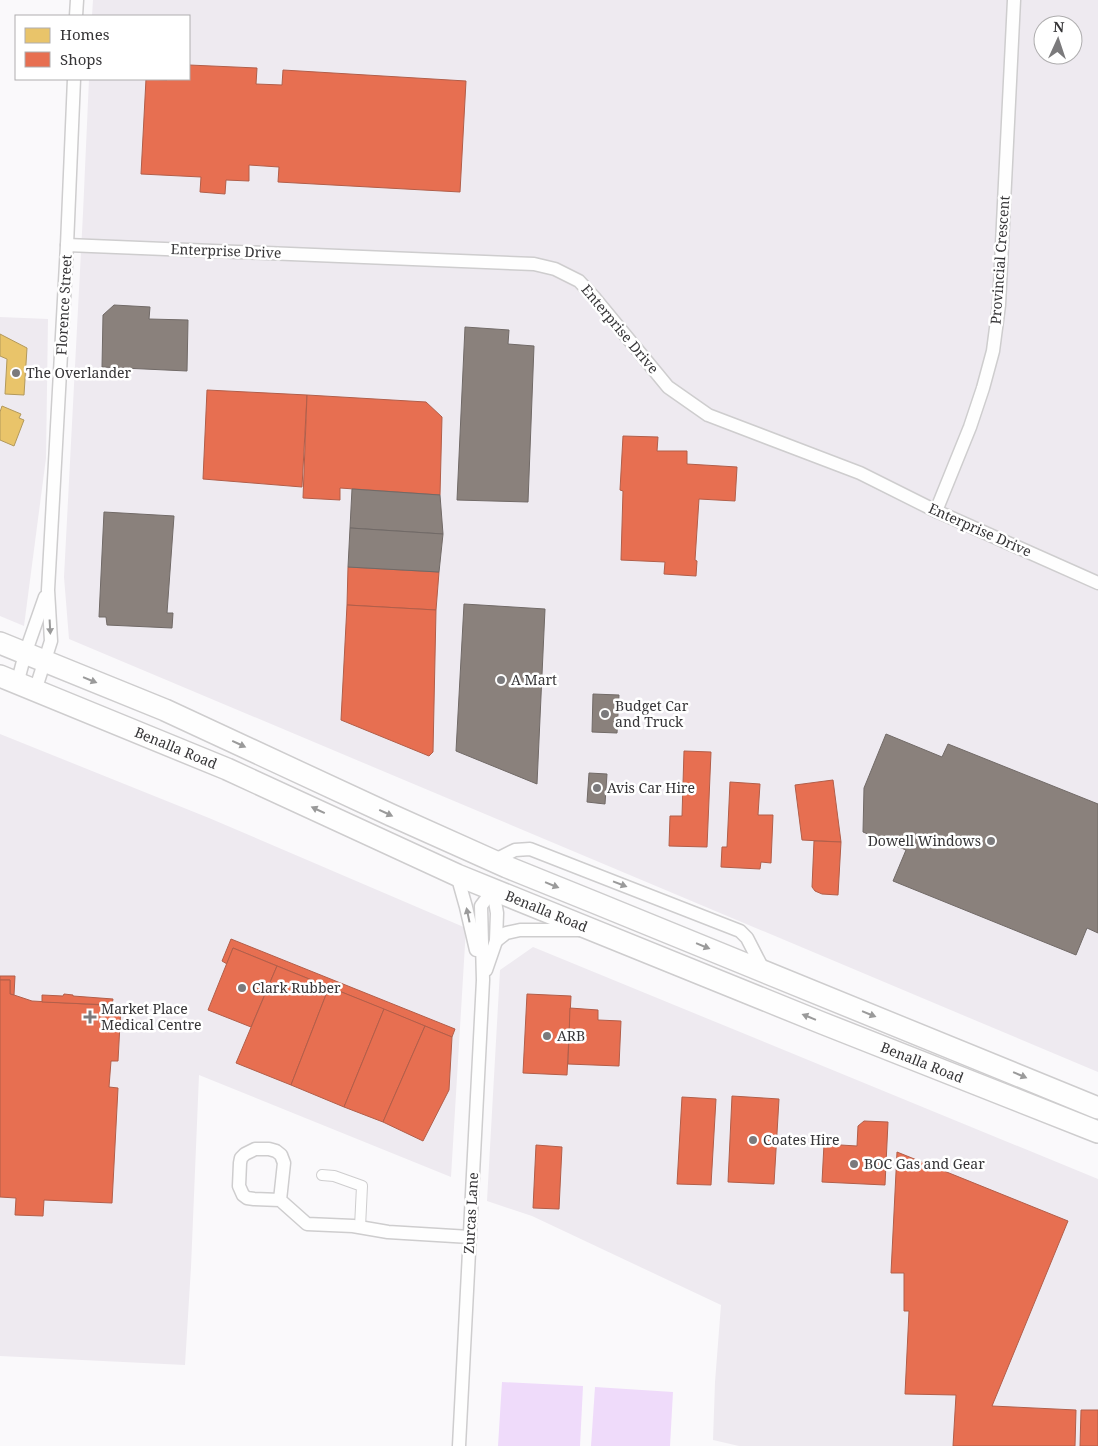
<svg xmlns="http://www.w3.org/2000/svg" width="1098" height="1446" font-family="'Noto Serif',serif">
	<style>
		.built { fill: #eeeaf0; fill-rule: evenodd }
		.green { fill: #efdbfa }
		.homes { fill: #e9c46a; stroke: #b3995b }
		.shops { fill: #e76f51; stroke: #b25e49 }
		.industry { fill: #8a817c; stroke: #716a67 }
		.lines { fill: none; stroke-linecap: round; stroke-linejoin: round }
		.pedestrian-casing { stroke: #cecdce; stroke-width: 12 }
		.minor-casing { stroke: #cecdce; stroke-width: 15 }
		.trunk-casing { stroke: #cecdce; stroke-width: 24 }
		.pedestrian { stroke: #fefefe; stroke-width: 10 }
		.minor { stroke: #fefefe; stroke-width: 12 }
		.trunk { stroke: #fefefe; stroke-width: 21 }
		.oneway { fill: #9a9a9a }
		.poi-dot { fill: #7b7a7c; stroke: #fff; stroke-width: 2 }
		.labels { text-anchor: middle; stroke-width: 5; stroke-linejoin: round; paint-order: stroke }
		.street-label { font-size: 14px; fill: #363537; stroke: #fff }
		.poi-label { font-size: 14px; fill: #363537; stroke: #fff; text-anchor: start }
	</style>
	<rect width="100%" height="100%" fill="#faf9fb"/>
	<g class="built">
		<path d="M93 0H1098V1072L69 639 64 577 83 213 89 79H189V16H92ZM1043 25H1073V55H1043Z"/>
		<polygon points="0,317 48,319 46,458 24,626 0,616"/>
		<polygon points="0,734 209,818 466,928 451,1177 199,1075 191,1267 185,1365 0,1356"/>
		<polygon points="533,947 1098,1179 1098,1446 739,1446 713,1440 715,1382 721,1305 532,1216 487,1201 500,970"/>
	</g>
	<g class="green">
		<polygon points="502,1382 583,1386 580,1446 498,1446"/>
		<polygon points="595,1387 673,1392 670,1446 591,1446"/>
	</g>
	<g class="homes">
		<polygon points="0,334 27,348 24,395 5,394 7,359 0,356"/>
		<polygon points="2,406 21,414 19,418 24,420 14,446 0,440 0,412"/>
	</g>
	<g class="shops">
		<polygon points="189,65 257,68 256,84 282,85 283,70 466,81 460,192 278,182 279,167 249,165 249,181 226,180 225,194 200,192 201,177 141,174 146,79 167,80 167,79 189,79"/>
		<polygon points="207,390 307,395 302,487 203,479"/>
		<polygon points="307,395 426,402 442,417 440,495 340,488 340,500 303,498"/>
		<polygon points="623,436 658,437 657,451 687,451 687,464 737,467 735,501 699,499 695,560 697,561 696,576 664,574 665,562 621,560 623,491 620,490"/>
		<polygon points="348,567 439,572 436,610 347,605"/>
		<polygon points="347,605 436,610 433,752 429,756 341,720"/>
		<polygon points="684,751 711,752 707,847 669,846 670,816 682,816"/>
		<polygon points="833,780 841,842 802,840 795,785"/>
		<polygon points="730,782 760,784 758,815 773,815 771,863 761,862 760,869 721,867 722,847 727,847"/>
		<polygon points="814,841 841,842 838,895 822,894 815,891 812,887"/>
		<polygon points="231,939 455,1029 452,1037 233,948 227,964 222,961"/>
		<polygon points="233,948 277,966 251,1027 208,1010"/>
		<polygon points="277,966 329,987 291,1085 236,1063"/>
		<polygon points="0,976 15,976 14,995 10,994 10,980 0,980"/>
		<polygon points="0,980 10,980 10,994 14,995 32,1001 121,1006 118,1061 111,1061 109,1087 118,1088 112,1203 44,1200 43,1216 15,1215 16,1198 0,1197"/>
		<polygon points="329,987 384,1009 344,1107 291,1085"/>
		<polygon points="64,994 73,995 73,996 113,999 112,1005 42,1002 42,995 63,996"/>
		<polygon points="527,994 571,996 567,1075 523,1073"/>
		<polygon points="570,1008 598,1010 598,1020 621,1021 619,1066 568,1064"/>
		<polygon points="384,1009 425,1026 383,1122 344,1107"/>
		<polygon points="425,1026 452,1037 449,1090 423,1141 383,1122"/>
		<polygon points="732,1096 779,1099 774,1184 728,1182"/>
		<polygon points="682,1097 716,1099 711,1185 677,1184"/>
		<polygon points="864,1121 888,1122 885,1185 822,1182 824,1144 857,1146 858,1126"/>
		<polygon points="536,1145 562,1147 559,1209 533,1208"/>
		<polygon points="897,1152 1068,1221 992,1406 1076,1410 1075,1446 953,1446 956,1395 905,1394 909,1311 904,1311 904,1273 891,1273"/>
		<polygon points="1081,1410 1098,1410 1098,1446 1080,1446"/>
	</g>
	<g class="industry">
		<polygon points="114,305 150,307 149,319 188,320 187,371 102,367 103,315"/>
		<polygon points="465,327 509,330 508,344 534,346 528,502 457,500"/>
		<polygon points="352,489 440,495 443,534 350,528"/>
		<polygon points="104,512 174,516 167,613 173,613 172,628 107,625 106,617 99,617"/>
		<polygon points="350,528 443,534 439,572 348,567"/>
		<polygon points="464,604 545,609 537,784 456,751"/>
		<polygon points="593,694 619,695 617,733 592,732"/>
		<polygon points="886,734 942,757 948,744 1098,804 1098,933 1087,928 1076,955 893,881 906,850 863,832 864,788"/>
		<polygon points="589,773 607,774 605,804 587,802"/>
	</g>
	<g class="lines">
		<g class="pedestrian-casing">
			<polyline id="pedestrian" points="322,1175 334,1176 362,1186 360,1227"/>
		</g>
		<g class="minor-casing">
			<g id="minor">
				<polyline points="76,16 77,0"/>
				<polyline points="67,245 534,264 555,269 579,281 593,296 668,387 708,415 860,473 936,511 1098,583"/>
				<polyline points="936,511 970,427 983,388 993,351 999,305 1014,0"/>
				<polyline points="17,684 25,654 45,597"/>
				<polyline points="35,691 51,641 48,590 67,245 74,79"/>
				<polyline points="493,861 515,850 530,849 740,931 747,938 764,971"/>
				<polyline points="457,875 466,907 476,950"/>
				<polyline points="496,941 506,933 520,930 580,930"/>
				<polyline points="486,970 496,941 497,913 493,890"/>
				<polyline points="280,1200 284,1163 281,1155 276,1151 269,1149 255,1149 245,1154 241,1158 240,1163 239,1186 243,1195 247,1198 254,1199 280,1200 307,1224 353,1226 388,1232 470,1237"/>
				<polyline points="459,1446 483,980 481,906 493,890"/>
			</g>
		</g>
		<g class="trunk-casing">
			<g id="trunk">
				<polyline points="0,643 165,710 391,815 507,867 596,903 1098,1108"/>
				<path id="s1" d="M0 676 227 769 457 875 822 1023 1098 1132"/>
			</g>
		</g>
		<use href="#pedestrian" class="pedestrian"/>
		<use href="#minor" class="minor"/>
		<use href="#trunk" class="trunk"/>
	</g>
	<defs><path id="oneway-solid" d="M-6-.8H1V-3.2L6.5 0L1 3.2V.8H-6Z" transform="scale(1.25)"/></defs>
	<g class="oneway">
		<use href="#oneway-solid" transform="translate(50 627) rotate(87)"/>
		<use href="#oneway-solid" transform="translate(90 680) rotate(22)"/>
		<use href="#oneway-solid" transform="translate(239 744) rotate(25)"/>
		<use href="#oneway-solid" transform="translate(318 810) rotate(-155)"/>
		<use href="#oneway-solid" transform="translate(386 813) rotate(25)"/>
		<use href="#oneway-solid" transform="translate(620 884) rotate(21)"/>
		<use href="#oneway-solid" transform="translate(552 885) rotate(22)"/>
		<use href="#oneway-solid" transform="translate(468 915) rotate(-102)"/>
		<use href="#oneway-solid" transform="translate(703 946) rotate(22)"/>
		<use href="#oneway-solid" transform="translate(869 1014) rotate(22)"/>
		<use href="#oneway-solid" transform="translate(809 1017) rotate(-158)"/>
		<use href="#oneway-solid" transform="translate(1020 1075) rotate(23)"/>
	</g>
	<g class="poi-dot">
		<circle cx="16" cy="373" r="5"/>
		<circle cx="501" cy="680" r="5"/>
		<circle cx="605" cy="714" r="5"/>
		<circle cx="597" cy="788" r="5"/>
		<circle cx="991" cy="841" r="5"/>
		<circle cx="242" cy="988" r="5"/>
		<path d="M87.5 1009.5h5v5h5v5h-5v5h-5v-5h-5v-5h5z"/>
		<circle cx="547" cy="1036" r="5"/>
		<circle cx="753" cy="1140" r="5"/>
		<circle cx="854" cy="1164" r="5"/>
	</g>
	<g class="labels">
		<g class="street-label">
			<text transform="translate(226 251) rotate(2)" y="5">Enterprise Drive</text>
			<text transform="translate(1000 260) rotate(-86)" y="5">Provincial Crescent</text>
			<text transform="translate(64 305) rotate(-87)" y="5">Florence Street</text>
			<text transform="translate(620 329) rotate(50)" y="5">Enterprise Drive</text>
			<text transform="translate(980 530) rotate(24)" y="5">Enterprise Drive</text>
			<text dy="5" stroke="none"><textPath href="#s1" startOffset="190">Benalla Road</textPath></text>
			<text dy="5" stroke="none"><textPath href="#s1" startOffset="595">Benalla Road</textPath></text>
			<text dy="5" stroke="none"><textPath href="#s1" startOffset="1000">Benalla Road</textPath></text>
			<text transform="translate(471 1213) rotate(-87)" y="5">Zurcas Lane</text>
		</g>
		<g class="poi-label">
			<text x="26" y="378">The Overlander</text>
			<text x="511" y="685">A Mart</text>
			<text x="615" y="711">Budget Car<tspan x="615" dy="16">and Truck</tspan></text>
			<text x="607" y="793">Avis Car Hire</text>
			<text x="981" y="846" text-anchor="end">Dowell Windows</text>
			<text x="252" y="993">Clark Rubber</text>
			<text x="101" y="1014">Market Place<tspan x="101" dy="16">Medical Centre</tspan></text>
			<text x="557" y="1041">ARB</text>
			<text x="763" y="1145">Coates Hire</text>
			<text x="864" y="1169">BOC Gas and Gear</text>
		</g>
	</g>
	<rect x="15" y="15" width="175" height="65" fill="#ffffff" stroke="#afaeaf"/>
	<rect x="25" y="28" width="25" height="15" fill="#e9c46a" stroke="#afaeaf"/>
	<text x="60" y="40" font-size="15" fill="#363537">Homes</text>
	<rect x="25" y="52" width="25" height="15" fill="#e76f51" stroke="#afaeaf"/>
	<text x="60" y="65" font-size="15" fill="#363537">Shops</text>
	<g transform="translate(1058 40) rotate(3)"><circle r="24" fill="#ffffff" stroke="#afaeaf"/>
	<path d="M0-4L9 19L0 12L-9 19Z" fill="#7b7a7c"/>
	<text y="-8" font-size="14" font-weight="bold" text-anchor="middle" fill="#363537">N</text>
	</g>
</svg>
